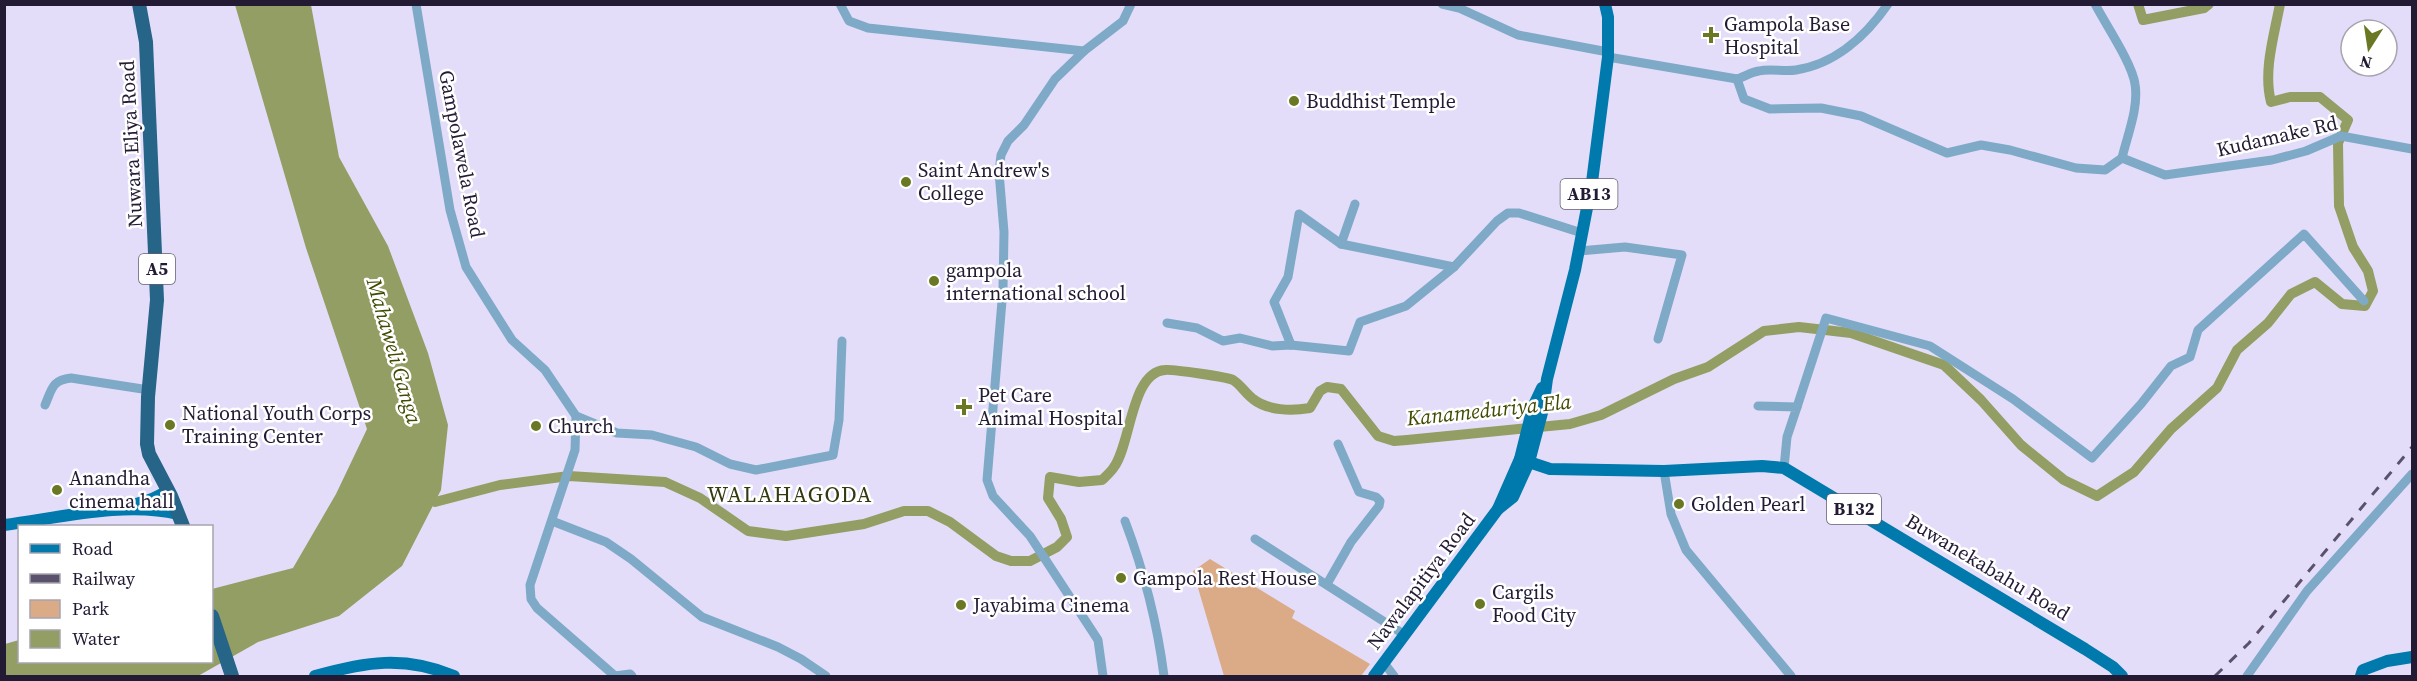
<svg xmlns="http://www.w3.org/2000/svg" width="2417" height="681" font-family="'Source Serif 4',serif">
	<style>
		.green { fill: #dbab88 }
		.water { fill: #939e64 }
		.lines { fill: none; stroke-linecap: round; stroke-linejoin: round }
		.canal { stroke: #939e64; stroke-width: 10 }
		.minor { stroke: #7eaac7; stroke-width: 9 }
		.major { stroke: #0079ad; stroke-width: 12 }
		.highway { stroke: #266488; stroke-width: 14 }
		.rail { stroke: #5a526c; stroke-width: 3; stroke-dasharray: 10 10; stroke-linecap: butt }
		.poi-dot { fill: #6a7723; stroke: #fff; stroke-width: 2 }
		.labels { text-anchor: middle; stroke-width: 5; stroke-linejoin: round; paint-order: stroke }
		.shield { fill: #fff; stroke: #655f71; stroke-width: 1.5 }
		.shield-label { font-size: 18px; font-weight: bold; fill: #231b34 }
		.poi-label { font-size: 20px; fill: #231b34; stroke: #fff; text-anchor: start }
		.street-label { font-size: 20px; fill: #231b34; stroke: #fff }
		.water-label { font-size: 21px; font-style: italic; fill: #414a01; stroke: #fff }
		.quarter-label { font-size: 22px; letter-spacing: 1.5px; fill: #333911; stroke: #fff }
	</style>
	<rect width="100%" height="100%" fill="#e4ddf9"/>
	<polygon class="green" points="1210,559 1295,611 1292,618 1370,664 1361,676 1224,676 1193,571"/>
	<polygon class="water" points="235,5 311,5 339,157 388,246 428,353 448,425 441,490 402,566 339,616 258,642 198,676 5,676 5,644 19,640 20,662 212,662 212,589 293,568 336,494 367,429 306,248"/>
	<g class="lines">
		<g class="canal">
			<polyline points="2138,4 2143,20 2204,8 2209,4"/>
			<path d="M435 502 500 485 569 476 665 482 700 498 748 531 786 536 864 524 904 511H928L950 522 996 556 1011 561H1030L1057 547 1067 537 1061 519 1048 498 1050 477 1079 482 1102 480C1106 476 1111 472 1114 467 1131 444 1131 372 1165 370 1172 369 1227 377 1233 380 1240 384 1246 394 1253 399 1268 411 1292 411 1310 408L1320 391 1327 387 1341 389 1378 436 1394 441 1407 440 1570 424 1601 415 1674 379 1708 367 1764 331 1799 327 1851 333 1944 365 1981 400 2021 445 2064 480 2097 496 2134 472 2171 429 2217 388 2237 350 2268 323 2291 294 2315 282 2342 304 2365 306 2373 291 2368 271 2353 247 2339 206 2338 143 2348 120 2320 97H2290L2271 102C2263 71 2274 36 2280 4"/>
		</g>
		<g class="minor">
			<polyline points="416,4 450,210 466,267 512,340 545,370 576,416 575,450 530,585 531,599 537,608 615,676"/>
			<polyline points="840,4 849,21 868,28 1084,51"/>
			<polyline points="1442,4 1459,8 1518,35 1608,52"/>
			<path d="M2095 4C2106 25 2132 63 2135 84 2139 108 2127 136 2122 158"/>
			<polyline points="1608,57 1737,79"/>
			<polyline points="1737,79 1744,99 1770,109 1821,108 1861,116 1947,153 1981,145 2010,150 2076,168 2105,170 2122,158 2165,175 2272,160 2306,151 2341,136 2412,149"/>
			<path d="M1737 79C1744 77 1751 72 1759 71 1770 68 1784 72 1796 70 1835 64 1866 36 1888 4"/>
			<polyline points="1341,244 1454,267"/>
			<polyline points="1579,251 1625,247 1682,255 1658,339"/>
			<polyline points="1167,323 1197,328 1223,341 1240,338 1272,346 1291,345 1349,351 1360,322 1406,306 1454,267 1497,221 1508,213 1519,213 1582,233"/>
			<polyline points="1291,345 1274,302 1288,277 1299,214 1341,244 1355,204"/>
			<path d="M45 405C52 389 52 380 71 378L149 390"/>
			<polyline points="1758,406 1797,407 1787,437 1784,468"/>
			<polyline points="1797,407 1826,318 1930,346 2013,399 2092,458 2141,404 2171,366 2190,357 2198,330 2304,234 2364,301"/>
			<polyline points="576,416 617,433 652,435 696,447 730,464 756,470 833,455 839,420 842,341"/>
			<polyline points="1664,471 1671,514 1686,550 1791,676"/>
			<polyline points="552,521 606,542 631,559 702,617 778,647 801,659 826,676"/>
			<path d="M1125 521C1145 574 1157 621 1164 676"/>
			<polyline points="1255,539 1405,635"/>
			<polyline points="1327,584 1351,542 1379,506 1380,501 1376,497 1359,492 1338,444"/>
			<polyline points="1384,663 1394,676"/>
			<polyline points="615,676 630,674 632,676"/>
			<polyline points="1103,676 1098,640 1030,536 993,496 987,480 1003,289 1004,232 999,172 1001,155 1008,141 1024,125 1055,79 1084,51 1123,21 1131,4"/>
			<polyline points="2247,676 2307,591 2412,474"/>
		</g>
		<g class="major">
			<polyline points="1520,459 1550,469 1664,471 1762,466 1784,468 2085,649 2113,667 2122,676"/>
			<polyline points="124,508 152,499 168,491"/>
			<polyline points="1498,509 1513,497 1529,462 1543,409 1547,379 1575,270 1592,182 1608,57 1608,17 1605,4"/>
			<path d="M4 525C59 518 125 501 178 514"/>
			<path d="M315 676C365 662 404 655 454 676"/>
			<polyline points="1374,676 1498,509 1520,459 1533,407 1542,388"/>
			<polyline points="2361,676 2363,670 2387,661 2412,657"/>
		</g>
		<g class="highway">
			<polyline points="139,4 146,42 157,300 148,397 147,444 149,454 171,496 183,526"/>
			<polyline points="212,616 232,676"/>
		</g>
		<polyline class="rail" points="2215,676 2249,643 2412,447"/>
	</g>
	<g class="poi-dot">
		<path d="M1708 26h6v6h6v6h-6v6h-6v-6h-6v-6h6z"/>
		<circle cx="1294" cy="101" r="6"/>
		<circle cx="906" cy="182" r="6"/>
		<circle cx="934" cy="281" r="6"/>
		<path d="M961 398h6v6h6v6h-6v6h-6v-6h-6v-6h6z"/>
		<circle cx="170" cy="425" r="6"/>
		<circle cx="536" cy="426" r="6"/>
		<circle cx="57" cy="490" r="6"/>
		<circle cx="1679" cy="504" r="6"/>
		<circle cx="1121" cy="578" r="6"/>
		<circle cx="1480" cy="604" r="6"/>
		<circle cx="961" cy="605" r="6"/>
	</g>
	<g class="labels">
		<g class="shield">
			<rect x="1560.5" y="179" width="57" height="30" rx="4.5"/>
			<rect x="139" y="254" width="36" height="30" rx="4.5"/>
			<rect x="1827" y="494" width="54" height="30" rx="4.5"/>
		</g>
		<g class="shield-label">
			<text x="1589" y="200">AB13</text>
			<text x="157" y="275">A5</text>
			<text x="1854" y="515">B132</text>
		</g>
		<g class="poi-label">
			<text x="1724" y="31">Gampola Base<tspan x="1724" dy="23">Hospital</tspan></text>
			<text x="1306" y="108">Buddhist Temple</text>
			<text x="918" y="177">Saint Andrew's<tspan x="918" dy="23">College</tspan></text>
			<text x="946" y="277">gampola<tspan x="946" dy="23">international school</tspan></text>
			<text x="978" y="402">Pet Care<tspan x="978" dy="23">Animal Hospital</tspan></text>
			<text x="182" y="420">National Youth Corps<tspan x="182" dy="23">Training Center</tspan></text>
			<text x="548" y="433">Church</text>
			<text x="69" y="485">Anandha<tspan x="69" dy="23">cinema hall</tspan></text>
			<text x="1691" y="511">Golden Pearl</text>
			<text x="1133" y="585">Gampola Rest House</text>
			<text x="1492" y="599">Cargils<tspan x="1492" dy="23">Food City</tspan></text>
			<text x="973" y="612">Jayabima Cinema</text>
		</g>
		<g class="street-label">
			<text transform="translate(2277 136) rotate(-13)" y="7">Kudamake Rd</text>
			<text transform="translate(131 144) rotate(-93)" y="7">Nuwara Eliya Road</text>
			<text transform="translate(462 154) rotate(79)" y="7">Gampolawela Road</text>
			<text transform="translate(1988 567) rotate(31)" y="7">Buwanekabahu Road</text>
			<text transform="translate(1421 581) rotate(-53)" y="7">Nawalapitiya Road</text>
		</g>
		<g class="water-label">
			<text transform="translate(394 351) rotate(74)" y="7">Mahaweli Ganga</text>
			<text transform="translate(1489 410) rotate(-6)" y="7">Kanameduriya Ela</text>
		</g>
		<g class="quarter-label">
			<text x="790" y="502">WALAHAGODA</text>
		</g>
	</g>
	<rect width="2417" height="681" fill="none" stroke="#231b34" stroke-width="12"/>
	<rect x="18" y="525" width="195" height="138" fill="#ffffff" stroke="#a7a4ae" stroke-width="1.5"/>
	<rect x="30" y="544" width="30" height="9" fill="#0079ad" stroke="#a7a4ae" stroke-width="1.5"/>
	<text x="72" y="555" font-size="18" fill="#231b34">Road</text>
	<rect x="30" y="574" width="30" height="9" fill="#5a526c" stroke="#a7a4ae" stroke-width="1.5"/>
	<text x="72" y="585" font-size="18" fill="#231b34">Railway</text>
	<rect x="30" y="600" width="30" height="18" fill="#dbab88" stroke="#a7a4ae" stroke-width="1.5"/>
	<text x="72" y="615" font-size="18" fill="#231b34">Park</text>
	<rect x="30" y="630" width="30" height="18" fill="#939e64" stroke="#a7a4ae" stroke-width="1.5"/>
	<text x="72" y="645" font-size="18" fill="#231b34">Water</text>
	<g transform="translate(2369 48) rotate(192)"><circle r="28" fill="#ffffff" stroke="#a7a4ae" stroke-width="1.5"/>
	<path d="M0-4.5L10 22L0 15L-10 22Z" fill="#6a7723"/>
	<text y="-9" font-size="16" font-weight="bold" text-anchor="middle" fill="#231b34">N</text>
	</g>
</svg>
